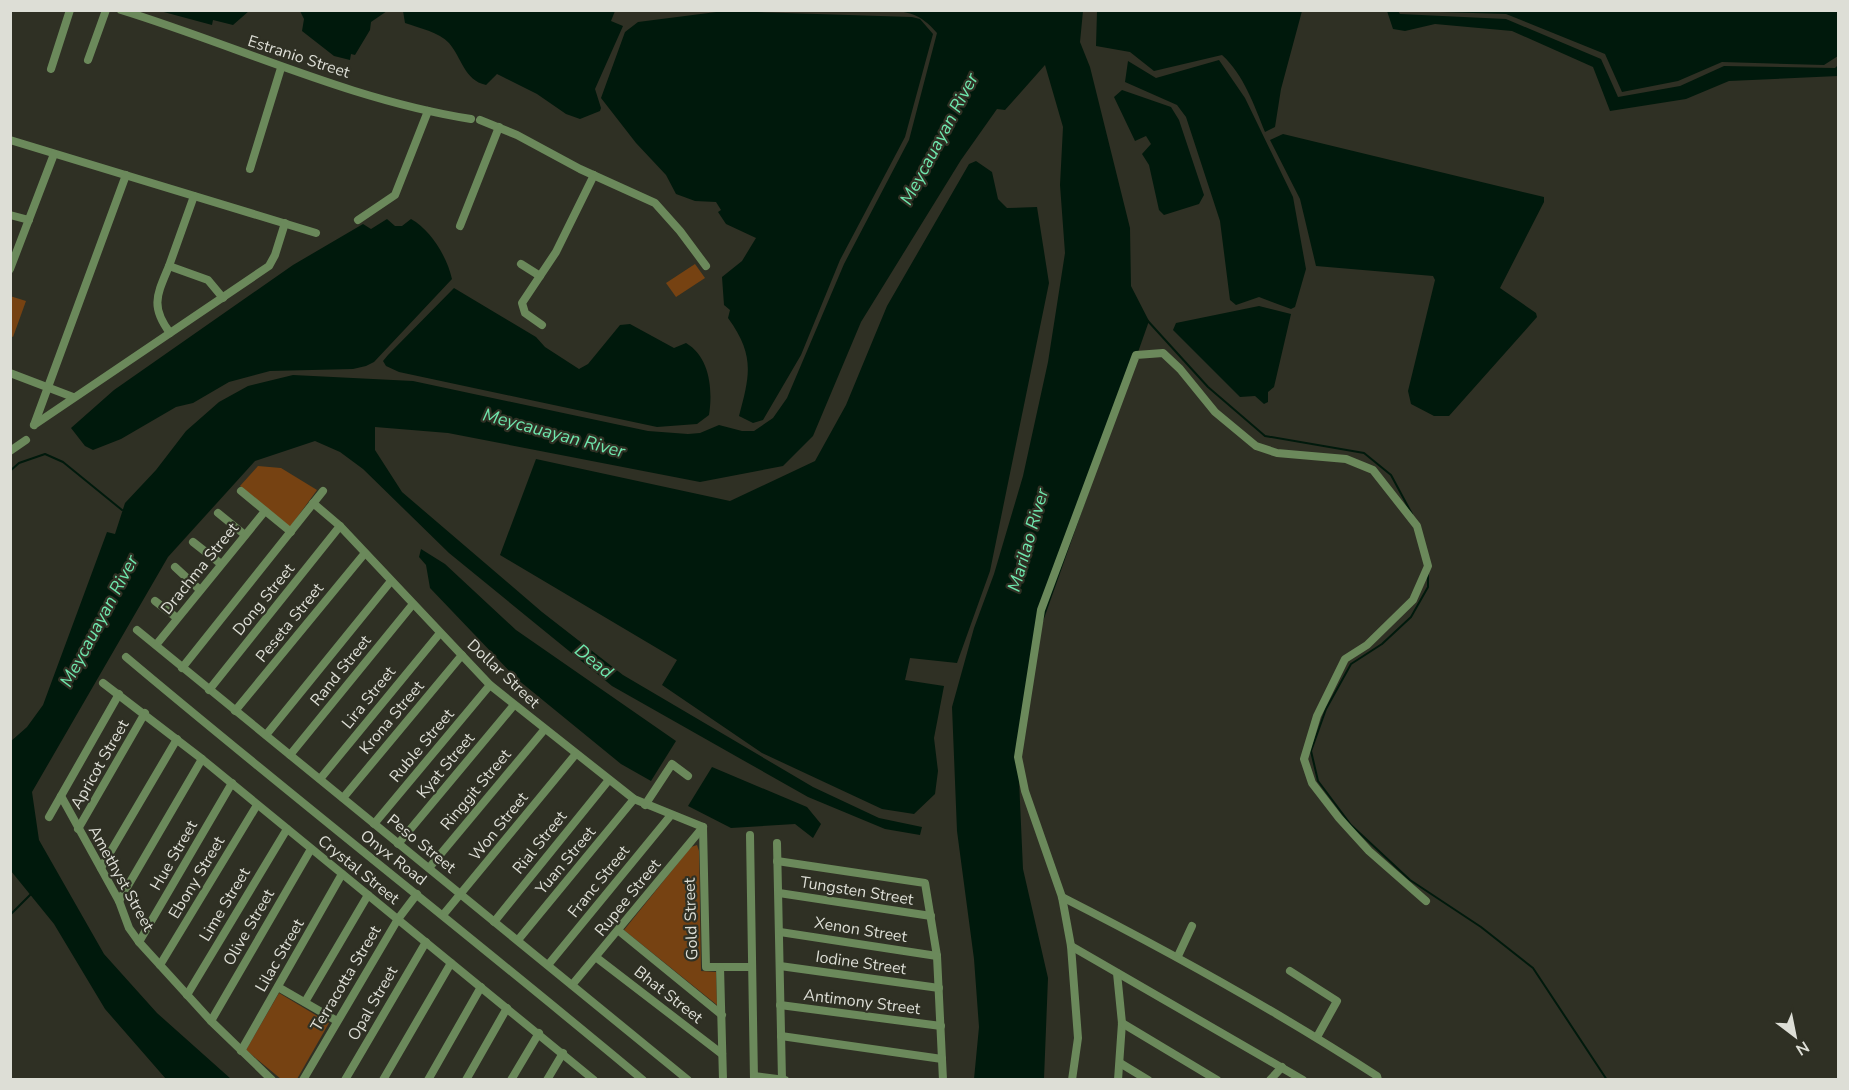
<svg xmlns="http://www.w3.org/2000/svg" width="1849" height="1090" font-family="'Nunito Sans',sans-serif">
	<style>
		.green { fill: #764212 }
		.water { fill: #00190c }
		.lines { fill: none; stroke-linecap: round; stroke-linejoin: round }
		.stream { stroke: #00190c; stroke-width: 2 }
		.minor { stroke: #6b895b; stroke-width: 8 }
		.labels { text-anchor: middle; stroke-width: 4.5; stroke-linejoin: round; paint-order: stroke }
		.street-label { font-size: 16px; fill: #ddded6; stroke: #2f3024 }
		.water-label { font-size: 18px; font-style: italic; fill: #6fe7ad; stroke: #2f3024 }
	</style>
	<rect width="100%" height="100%" fill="#2f3024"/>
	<g class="green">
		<polygon points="695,264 705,278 676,297 666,283"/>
		<polygon points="10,296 26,301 13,337 11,336"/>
		<polygon points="258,466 281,468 317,490 290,527 240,486"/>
		<polygon points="697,845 699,851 701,971 716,972 717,1005 624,930 691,847"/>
		<polygon points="279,993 329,1023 297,1079 281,1079 246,1050"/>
	</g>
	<g class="water">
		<polygon points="160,11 249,11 233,25 213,20 212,25"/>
		<polygon points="300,11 387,11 371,22 370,30 355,55 351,54 350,60 334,56 302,31 304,19"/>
		<path d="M403 11H615L611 21 623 26 595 89 601 108 600 111 580 119 566 114 537 94 497 74 486 85C464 80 462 58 449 43 439 32 419 28 405 23Z"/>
		<path d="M724 11 912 17 920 19 933 34 905 137 840 260 801 355 763 420 753 423 739 416C750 375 755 355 728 318L730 310 724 305 722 277 742 261 756 238 726 224 718 212 721 210 716 202 695 201 676 194 666 175 636 143 601 98 625 32 638 22Z"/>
		<path d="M870 11H1083L1080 42 1090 67 1130 228 1131 286 1149 321 1035 644 1018 757 1023 869 1048 978 1044 1079H974L979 1027 974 959 957 831 952 707 974 628 994 574 1023 476 1048 362 1065 253 1060 185 1063 127 1045 65 1005 110 997 109 961 160 861 322 813 436 783 466 700 482 448 433 375 427V450L402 492 542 612 623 675 813 787 879 818 922 827 920 835 885 829 808 797 612 686 449 553 363 469 340 452 315 441 255 461 168 557 32 792 39 840 104 954 157 1013 231 1079H166L105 1009 54 924 11 871 10 742 27 727 43 705 107 532 115 534 125 503 156 470 186 431 219 402 248 386 293 375 413 381 648 431 688 434 700 433 719 425 742 431H754L773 418 787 398 844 264 909 140 937 33C916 8 901 11 870 11Z"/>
		<path d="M1097 11H1302L1281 89 1275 127 1265 132C1254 105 1244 75 1222 55L1154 71 1130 52 1096 46Z"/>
		<polygon points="1387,11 1398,11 1400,14 1506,19 1601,59 1618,97 1680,86 1724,66 1835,68 1838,65 1838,76 1729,81 1686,99 1610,111 1593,67 1512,31 1435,24 1405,31 1393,29"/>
		<polygon points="1407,11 1838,11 1838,56 1824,65 1722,62 1678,81 1622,92 1605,54 1506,14"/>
		<polygon points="1219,60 1245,98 1293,197 1306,269 1295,307 1291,309 1259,297 1236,305 1230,300 1220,221 1186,117 1177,105 1125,82 1128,61 1156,78"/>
		<polygon points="1122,90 1171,107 1179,120 1204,195 1199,204 1164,215 1159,210 1149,165 1142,154 1151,144 1146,136 1135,141 1114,97"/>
		<polygon points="1283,134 1544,197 1544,202 1500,288 1536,313 1537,317 1449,416 1434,416 1411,404 1408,391 1435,280 1433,276 1316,266 1300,199 1270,140"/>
		<polygon points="976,161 992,172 998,199 1007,208 1037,207 1049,283 990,571 957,663 910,658 905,680 944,686 934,738 938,771 935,794 914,814 882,809 762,753 662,685 677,660 500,555 536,459 730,501 815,461 846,405 887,306 969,164"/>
		<path d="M387 219 395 226H402L411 219C431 230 447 257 452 279L374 362 366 366 353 369 270 371 229 382 193 403 176 407 121 439 93 450 85 446 71 428 114 390 293 265 363 224 371 229Z"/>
		<path d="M454 288 536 337 545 347 579 369 588 364 620 325 630 324 674 348 686 343C710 357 713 390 709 415L697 424 657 427 399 372 386 366 383 361 388 355Z"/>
		<polygon points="1259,306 1291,314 1274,387 1268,392 1268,402 1264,404 1255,396 1240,397 1173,330 1176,323"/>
		<polygon points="421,549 445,564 516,630 676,741 651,781 621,764 517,679 430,588 426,565 419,557"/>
		<polygon points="712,767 807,807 821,824 813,838 795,824 731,828 688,806"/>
	</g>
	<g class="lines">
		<g class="stream">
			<polyline points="1147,320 1208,387 1265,436 1364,453 1391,475 1412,514"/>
			<polyline points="10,471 19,463 45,454 63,462 122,510"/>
			<polyline points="1428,574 1428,587 1411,617 1382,644 1351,664 1326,709 1311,751 1318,781 1351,825 1410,880 1481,927 1533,968 1607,1080"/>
			<polyline points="10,915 31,894"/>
		</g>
		<g class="minor">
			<path d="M121 10C238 46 350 100 471 119"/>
			<polyline points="88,60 106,10"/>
			<polyline points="51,69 70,10"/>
			<polyline points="480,120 517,135 580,169 655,203 680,231 706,266"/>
			<polyline points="10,140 316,233"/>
			<polyline points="250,169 281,68"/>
			<polyline points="194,196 169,266 208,280 223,298"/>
			<polyline points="10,215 29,220"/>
			<polyline points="358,220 395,195 428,111"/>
			<polyline points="460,226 499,127"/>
			<polyline points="521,264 540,276"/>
			<path d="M169 266C157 295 150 306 170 333"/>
			<polyline points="10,269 54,154"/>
			<polyline points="542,325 525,313 522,303 556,252 594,175"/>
			<polyline points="10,373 73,397"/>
			<polyline points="34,425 269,266 275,255 285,223"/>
			<polyline points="34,425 126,175"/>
			<polyline points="10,451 26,440"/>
			<polyline points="241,491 291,532"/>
			<polyline points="313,503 340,526 490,685 634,799 703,827"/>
			<polyline points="218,513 245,535"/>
			<polyline points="193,542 221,564"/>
			<polyline points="175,567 200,590"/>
			<polyline points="155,601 177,618"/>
			<polyline points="137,630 688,1080"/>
			<polyline points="156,645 265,511"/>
			<path d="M126 657C297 801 472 937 643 1080"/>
			<polyline points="182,668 323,491"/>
			<polyline points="103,683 202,759 594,1080"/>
			<polyline points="209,690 340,526"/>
			<polyline points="235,711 365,553"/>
			<polyline points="266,735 391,581"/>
			<polyline points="290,755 413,604"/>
			<polyline points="320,779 440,633"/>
			<polyline points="61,796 119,901 129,928 139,942 211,1021 272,1080"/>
			<polyline points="343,798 462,655"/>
			<polyline points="645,805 672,764 688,776"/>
			<polyline points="49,817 119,694"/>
			<polyline points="374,824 490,685"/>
			<polyline points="703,827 706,967 751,967"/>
			<polyline points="78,829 145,713"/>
			<polyline points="750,835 754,1080"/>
			<polyline points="777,843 782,1080"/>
			<polyline points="398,844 514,705"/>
			<polyline points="777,861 925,883 937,956 943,1080"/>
			<polyline points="101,868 177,739"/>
			<polyline points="429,868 544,730"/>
			<polyline points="779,893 931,916"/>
			<path d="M1062 897C1170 952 1275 1010 1377 1076L1378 1080"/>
			<polyline points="119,901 202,759"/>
			<polyline points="443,915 575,755"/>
			<polyline points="494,922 608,781"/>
			<polyline points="619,931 722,1015"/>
			<polyline points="780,932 937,956"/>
			<polyline points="518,940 634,799"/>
			<polyline points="139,942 232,783"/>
			<polyline points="1071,946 1303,1080"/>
			<polyline points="1178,956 1192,926"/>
			<polyline points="597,958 722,1054"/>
			<polyline points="160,965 257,805"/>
			<polyline points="548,965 671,815"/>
			<polyline points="780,966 939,988"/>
			<polyline points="720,967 723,1080"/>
			<polyline points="1290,971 1337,1001 1317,1037"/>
			<polyline points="1117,973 1122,1023 1118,1080"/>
			<polyline points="572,985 703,827"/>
			<polyline points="278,987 337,1021"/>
			<polyline points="187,995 287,829"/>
			<polyline points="305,1002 368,895"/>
			<polyline points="780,1005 941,1026"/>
			<polyline points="211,1021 311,849"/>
			<polyline points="1122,1023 1217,1080"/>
			<polyline points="781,1036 942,1059"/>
			<polyline points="241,1051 342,874"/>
			<polyline points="1120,1063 1148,1080"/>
			<polyline points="754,1076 785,1080"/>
			<polyline points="303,1080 398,919 417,894"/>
			<polyline points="345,1080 426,942"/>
			<polyline points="383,1080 451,963"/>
			<polyline points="428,1080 481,987"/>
			<polyline points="466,1080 507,1008"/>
			<polyline points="511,1080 539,1033"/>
			<polyline points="547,1080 563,1053"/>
			<polyline points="1072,1080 1078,1038 1071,946 1062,897 1025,791 1018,757 1041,610 1136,355 1163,353 1180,369 1215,412 1256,446 1277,453 1346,459 1373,470 1417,526 1428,566 1413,600 1367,645 1345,659 1317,716 1304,759 1312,783 1339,818 1369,851 1426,901"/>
			<polyline points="1270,1080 1282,1067"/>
		</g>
	</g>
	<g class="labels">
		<g class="street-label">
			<text transform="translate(299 56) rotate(18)" y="6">Estranio Street</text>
			<text transform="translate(199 568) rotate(-51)" y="6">Drachma Street</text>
			<text transform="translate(263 599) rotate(-51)" y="6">Dong Street</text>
			<text transform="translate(289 622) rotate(-51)" y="6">Peseta Street</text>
			<text transform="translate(340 670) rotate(-51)" y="6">Rand Street</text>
			<text transform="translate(504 673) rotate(43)" y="6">Dollar Street</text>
			<text transform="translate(368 697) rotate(-51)" y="6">Lira Street</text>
			<text transform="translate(391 717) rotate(-50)" y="6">Krona Street</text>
			<text transform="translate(421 745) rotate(-50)" y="6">Ruble Street</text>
			<text transform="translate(99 764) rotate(-60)" y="6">Apricot Street</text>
			<text transform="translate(445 765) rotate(-50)" y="6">Kyat Street</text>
			<text transform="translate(475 789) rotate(-50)" y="6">Ringgit Street</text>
			<text transform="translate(498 826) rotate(-51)" y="6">Won Street</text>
			<text transform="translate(539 842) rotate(-51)" y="6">Rial Street</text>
			<text transform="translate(422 843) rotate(39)" y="6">Peso Street</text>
			<text transform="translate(173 855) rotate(-60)" y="6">Hue Street</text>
			<text transform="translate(394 857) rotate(38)" y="6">Onyx Road</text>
			<text transform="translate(565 860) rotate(-50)" y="6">Yuan Street</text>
			<text transform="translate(359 869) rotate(39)" y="6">Crystal Street</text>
			<text transform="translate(196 877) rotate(-59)" y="6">Ebony Street</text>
			<text transform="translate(122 878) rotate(61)" y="6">Amethyst Street</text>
			<text transform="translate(598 881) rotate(-51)" y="6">Franc Street</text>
			<text transform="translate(857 890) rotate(9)" y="6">Tungsten Street</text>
			<text transform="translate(627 897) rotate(-51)" y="6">Rupee Street</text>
			<text transform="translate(224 904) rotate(-59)" y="6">Lime Street</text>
			<text transform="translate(690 919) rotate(-92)" y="6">Gold Street</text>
			<text transform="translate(248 927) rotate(-60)" y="6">Olive Street</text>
			<text transform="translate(861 929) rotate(9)" y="6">Xenon Street</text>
			<text transform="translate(279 955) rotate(-60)" y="6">Lilac Street</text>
			<text transform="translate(861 962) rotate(8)" y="6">Iodine Street</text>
			<text transform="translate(345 978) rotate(-59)" y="6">Terracotta Street</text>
			<text transform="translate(669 994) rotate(38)" y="6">Bhat Street</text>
			<text transform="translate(862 1001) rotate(7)" y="6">Antimony Street</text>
			<text transform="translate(372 1003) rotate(-60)" y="6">Opal Street</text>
		</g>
		<g class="water-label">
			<text transform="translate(939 139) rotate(-62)" y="6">Meycauayan River</text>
			<text transform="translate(554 433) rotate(15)" y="6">Meycauayan River</text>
			<text transform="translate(1028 540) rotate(-74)" y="6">Marilao River</text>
			<text transform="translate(99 621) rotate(-62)" y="6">Meycauayan River</text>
			<text transform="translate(594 661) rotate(39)" y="6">Dead</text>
		</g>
	</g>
	<rect width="1849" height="1090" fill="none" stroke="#ddded6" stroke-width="24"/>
	<g transform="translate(1795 1036) rotate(148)" stroke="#2f3024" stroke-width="4.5" paint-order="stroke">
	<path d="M0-4.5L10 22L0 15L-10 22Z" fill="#ddded6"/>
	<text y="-9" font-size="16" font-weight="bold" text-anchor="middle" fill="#ddded6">N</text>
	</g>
</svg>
